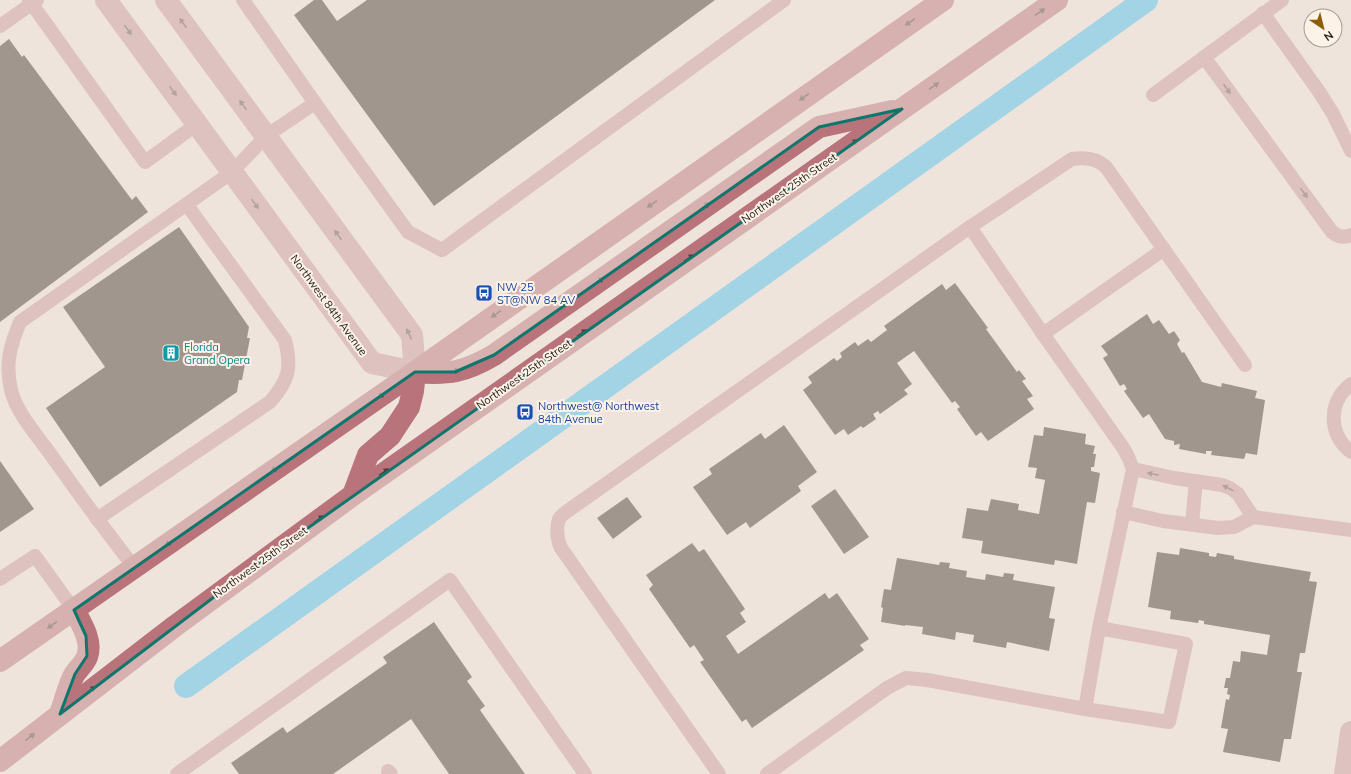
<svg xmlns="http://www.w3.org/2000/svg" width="1351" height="774" font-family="Mulish,sans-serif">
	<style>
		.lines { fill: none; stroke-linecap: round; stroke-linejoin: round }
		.canal { stroke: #47c0f2; stroke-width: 24 }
		.building { fill: #413931 }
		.lane { stroke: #ca9a9e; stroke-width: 14 }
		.street { stroke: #ca9a9e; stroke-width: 22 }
		.secondary { stroke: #b8747a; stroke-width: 22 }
		.oneway { fill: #543a3a }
		.oneway2 { fill: #6b5454 }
		.marked { fill: none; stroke: #0f766e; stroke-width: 3; stroke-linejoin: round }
		.labels { text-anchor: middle; stroke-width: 4; stroke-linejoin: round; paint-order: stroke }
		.street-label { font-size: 11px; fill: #1e1b17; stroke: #fcf2e8 }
		.transit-label { font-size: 11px; fill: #164399; stroke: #fcf2e8; text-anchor: start }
		.culture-label { font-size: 11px; fill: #0d838f; stroke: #fcf2e8; text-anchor: start }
	</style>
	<rect width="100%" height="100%" fill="#efe4db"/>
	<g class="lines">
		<polyline class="canal" points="186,686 1146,0"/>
	</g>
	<g class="building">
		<polygon points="314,0 322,0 337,21 367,0 715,0 434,206 294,15"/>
		<polygon points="9,39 22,57 24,55 132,200 136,196 148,212 0,322 0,46"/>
		<polygon points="179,227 249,327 247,338 250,338 242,380 239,380 237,392 100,487 46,408 105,367 63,307"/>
		<polygon points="955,283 988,328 986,329 1017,372 1019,370 1026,379 1022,381 1033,396 1027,399 1034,409 988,441 981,432 976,436 957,409 960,407 955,401 952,403 914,351 897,363 912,384 904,390 908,394 880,414 878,411 873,414 876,419 863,428 861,426 848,435 844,429 835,435 803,390 812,383 808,377 834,358 837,361 842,357 840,353 855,342 858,346 868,339 871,342 887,330 884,326 942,284 946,290"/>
		<polygon points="1147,314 1153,324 1159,320 1169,334 1174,331 1180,340 1177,344 1182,353 1184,352 1202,382 1221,387 1222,383 1257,391 1255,398 1265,400 1257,455 1246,453 1244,459 1211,455 1212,451 1206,451 1206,454 1179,449 1180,444 1174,445 1174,441 1165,439 1149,414 1143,418 1124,391 1127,389 1124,384 1120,386 1103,358 1108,355 1101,346"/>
		<polygon points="784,425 817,472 798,486 801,491 750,528 746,522 727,535 693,487 712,474 709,469 761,433 765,439"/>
		<polygon points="1044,427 1086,434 1085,444 1095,446 1093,454 1096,454 1094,467 1091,467 1091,471 1100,473 1095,503 1087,502 1077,564 1055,560 1054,565 981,553 983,541 962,538 967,508 988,511 991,499 1019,504 1018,510 1039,514 1045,480 1035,478 1037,468 1028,467 1034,435 1043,436"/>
		<polygon points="0,461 34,509 0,532"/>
		<polygon points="835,489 869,537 844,554 811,506"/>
		<polygon points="627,497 642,517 613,539 597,518"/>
		<polygon points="692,543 699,552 704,549 745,609 740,613 746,622 726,636 738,654 825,593 829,599 837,593 869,639 860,645 864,650 752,728 746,719 742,722 700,662 704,660 694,645 690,648 649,589 653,585 646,575"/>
		<polygon points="1180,548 1209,553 1209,556 1216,557 1217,553 1234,556 1234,559 1311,572 1309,581 1317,582 1305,653 1300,653 1297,672 1302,672 1291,739 1284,739 1280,762 1223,752 1228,729 1221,728 1226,699 1229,700 1230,695 1227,694 1228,688 1224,688 1226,678 1230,678 1233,661 1240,662 1241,651 1267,655 1270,635 1204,624 1204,621 1199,620 1198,623 1170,619 1171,611 1148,607 1157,552 1179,555"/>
		<polygon points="897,558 939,565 940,562 950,563 949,568 967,571 966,577 985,580 986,574 1003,577 1004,573 1014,574 1013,580 1055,587 1049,618 1055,619 1049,651 1007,642 1006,648 973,642 974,635 956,632 955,640 922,634 923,627 905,625 905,626 881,622 883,608 881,607 884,589 891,590"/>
		<polygon points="434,622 472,677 467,681 485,706 480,710 525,774 449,774 411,719 333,774 239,774 231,763 283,727 287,733 387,663 383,657"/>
	</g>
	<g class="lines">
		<g class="lane">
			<polyline points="29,0 145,162 197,124"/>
			<polyline points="243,0 315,103"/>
			<polyline points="1263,13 1320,93 1333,114 1351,151"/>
			<polyline points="0,26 37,0"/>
			<path d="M1204 57 1332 232C1338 237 1344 238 1351 235"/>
			<polyline points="1153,95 1282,0"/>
			<path d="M970 227 1072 159C1085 157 1097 158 1106 167L1245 365"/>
			<polyline points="1043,334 1164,249"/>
			<path d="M1351 384C1328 402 1328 434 1351 452"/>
			<polyline points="1133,469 1174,478 1222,485 1230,488 1238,494 1253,517"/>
			<polyline points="1123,512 1163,521 1218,528 1234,527 1253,517 1351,530"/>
			<path d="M97 519 270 402C289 380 292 368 285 340L187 205"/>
			<polyline points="1192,524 1196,481"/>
			<path d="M134 567C105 530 78 493 51 455 37 435 17 414 11 390 5 363 10 346 20 322L232 172 266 136 315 103 408 232 442 250 784 0"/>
			<polyline points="0,579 35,556 74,610"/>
			<polyline points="388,771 391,774"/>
			<polyline points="177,774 450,580 585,774"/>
			<path d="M719 774 561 548C557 540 556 528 559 519 561 515 565 513 569 510L970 227 1043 334 1124 449 1129 459 1133 469 1099 628"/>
			<polyline points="767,774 887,688 906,678 927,680 1085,709 1169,722 1186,644 1099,628 1085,709"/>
		</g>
		<g class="street">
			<polyline points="106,0 372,363 415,372 412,335 166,0"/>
			<polyline points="1345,774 1351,732"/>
		</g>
		<g class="secondary">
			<path d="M415 372C449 375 465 372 494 355L819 127 892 111"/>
			<polyline points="353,495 368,455 390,436 409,407 413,391 415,372"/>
			<polyline points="0,661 415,372 943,0"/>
			<path d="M60 714C65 701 68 686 74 675 78 669 84 664 87 657 93 641 81 623 74 610"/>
			<polyline points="0,761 175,626 353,495 1057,0"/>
		</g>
	</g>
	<defs><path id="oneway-solid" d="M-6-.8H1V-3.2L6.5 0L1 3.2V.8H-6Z"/></defs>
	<g class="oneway">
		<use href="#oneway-solid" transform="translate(1040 12) rotate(-35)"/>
		<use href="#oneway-solid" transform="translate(910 22) rotate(145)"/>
		<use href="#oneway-solid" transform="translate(934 86) rotate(-35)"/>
		<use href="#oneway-solid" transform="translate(804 97) rotate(145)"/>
		<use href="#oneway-solid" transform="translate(853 143) rotate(-35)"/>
		<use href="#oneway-solid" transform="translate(652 204) rotate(145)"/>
		<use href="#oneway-solid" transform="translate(705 206) rotate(-35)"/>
		<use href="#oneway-solid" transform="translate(689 258) rotate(-35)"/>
		<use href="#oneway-solid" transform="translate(599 281) rotate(-35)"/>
		<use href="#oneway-solid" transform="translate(496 314) rotate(145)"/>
		<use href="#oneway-solid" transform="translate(582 333) rotate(-35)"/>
		<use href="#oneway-solid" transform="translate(454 371) rotate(-11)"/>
		<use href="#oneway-solid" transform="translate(383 394) rotate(145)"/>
		<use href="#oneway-solid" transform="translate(276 468) rotate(145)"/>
		<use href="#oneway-solid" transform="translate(384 472) rotate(-35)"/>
		<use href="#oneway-solid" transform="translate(319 519) rotate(-36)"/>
		<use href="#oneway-solid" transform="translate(170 542) rotate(145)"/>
		<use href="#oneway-solid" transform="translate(52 625) rotate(145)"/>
		<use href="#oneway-solid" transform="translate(91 690) rotate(-37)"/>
		<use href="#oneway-solid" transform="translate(30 737) rotate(-38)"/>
	</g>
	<g class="oneway2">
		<use href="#oneway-solid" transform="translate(183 23) rotate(-126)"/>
		<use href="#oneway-solid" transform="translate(128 30) rotate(54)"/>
		<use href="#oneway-solid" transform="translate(1227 89) rotate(54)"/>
		<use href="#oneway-solid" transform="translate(173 91) rotate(54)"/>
		<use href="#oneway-solid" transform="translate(243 105) rotate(-126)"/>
		<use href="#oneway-solid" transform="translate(1304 193) rotate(54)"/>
		<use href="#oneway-solid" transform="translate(255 204) rotate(54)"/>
		<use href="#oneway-solid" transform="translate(338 235) rotate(-126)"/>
		<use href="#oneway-solid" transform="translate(409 334) rotate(-115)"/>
		<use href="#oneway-solid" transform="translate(1153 474) rotate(-168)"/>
		<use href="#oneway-solid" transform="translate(1228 488) rotate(-153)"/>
	</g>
	<path d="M0 0H1351V774H0ZM902 109 264 559 60 714 75 674 87 656 86 636 74 610 415 372H455L494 355 819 127Z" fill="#efe4db" fill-opacity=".55" fill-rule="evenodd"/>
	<path class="marked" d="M902 109 264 559 60 714 75 674 87 656 86 636 74 610 415 372H455L494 355 819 127Z"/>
	<defs>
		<g id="bus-square" transform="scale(0.9)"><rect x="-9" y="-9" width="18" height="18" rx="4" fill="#1a4fb4" stroke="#fcf2e8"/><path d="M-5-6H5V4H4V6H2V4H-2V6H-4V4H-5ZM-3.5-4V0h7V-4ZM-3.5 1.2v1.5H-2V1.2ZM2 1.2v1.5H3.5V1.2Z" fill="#fff"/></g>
		<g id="building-square" transform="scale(0.9)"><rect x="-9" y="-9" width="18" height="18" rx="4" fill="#0f9aa8" stroke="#fcf2e8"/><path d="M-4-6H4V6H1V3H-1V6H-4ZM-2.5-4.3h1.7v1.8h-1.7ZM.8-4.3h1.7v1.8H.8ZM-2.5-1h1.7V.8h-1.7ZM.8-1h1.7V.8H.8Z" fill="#fff"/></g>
	</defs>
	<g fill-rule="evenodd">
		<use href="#bus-square" x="484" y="293"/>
		<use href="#building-square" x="171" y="353"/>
		<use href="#bus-square" x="525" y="412"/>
	</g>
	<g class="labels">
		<g class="street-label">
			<text transform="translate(789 188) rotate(-35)" y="4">Northwest 25th Street</text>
			<text transform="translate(329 305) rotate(54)" y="4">Northwest 84th Avenue</text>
			<text transform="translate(524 374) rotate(-35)" y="4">Northwest 25th Street</text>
			<text transform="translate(260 562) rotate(-36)" y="4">Northwest 25th Street</text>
		</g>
		<g class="transit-label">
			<text x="497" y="291">NW 25<tspan x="497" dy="13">ST@NW 84 AV</tspan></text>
			<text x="538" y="410">Northwest@ Northwest<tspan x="538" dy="13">84th Avenue</tspan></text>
		</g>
		<g class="culture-label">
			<text x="184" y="351">Florida<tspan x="184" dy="13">Grand Opera</tspan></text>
		</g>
	</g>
	<g transform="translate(1323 28) rotate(145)"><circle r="19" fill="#fcf2e8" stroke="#a39c94"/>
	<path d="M0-3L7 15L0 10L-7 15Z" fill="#8c5e04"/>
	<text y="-6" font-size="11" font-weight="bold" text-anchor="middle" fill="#1e1b17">N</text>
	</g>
</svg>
